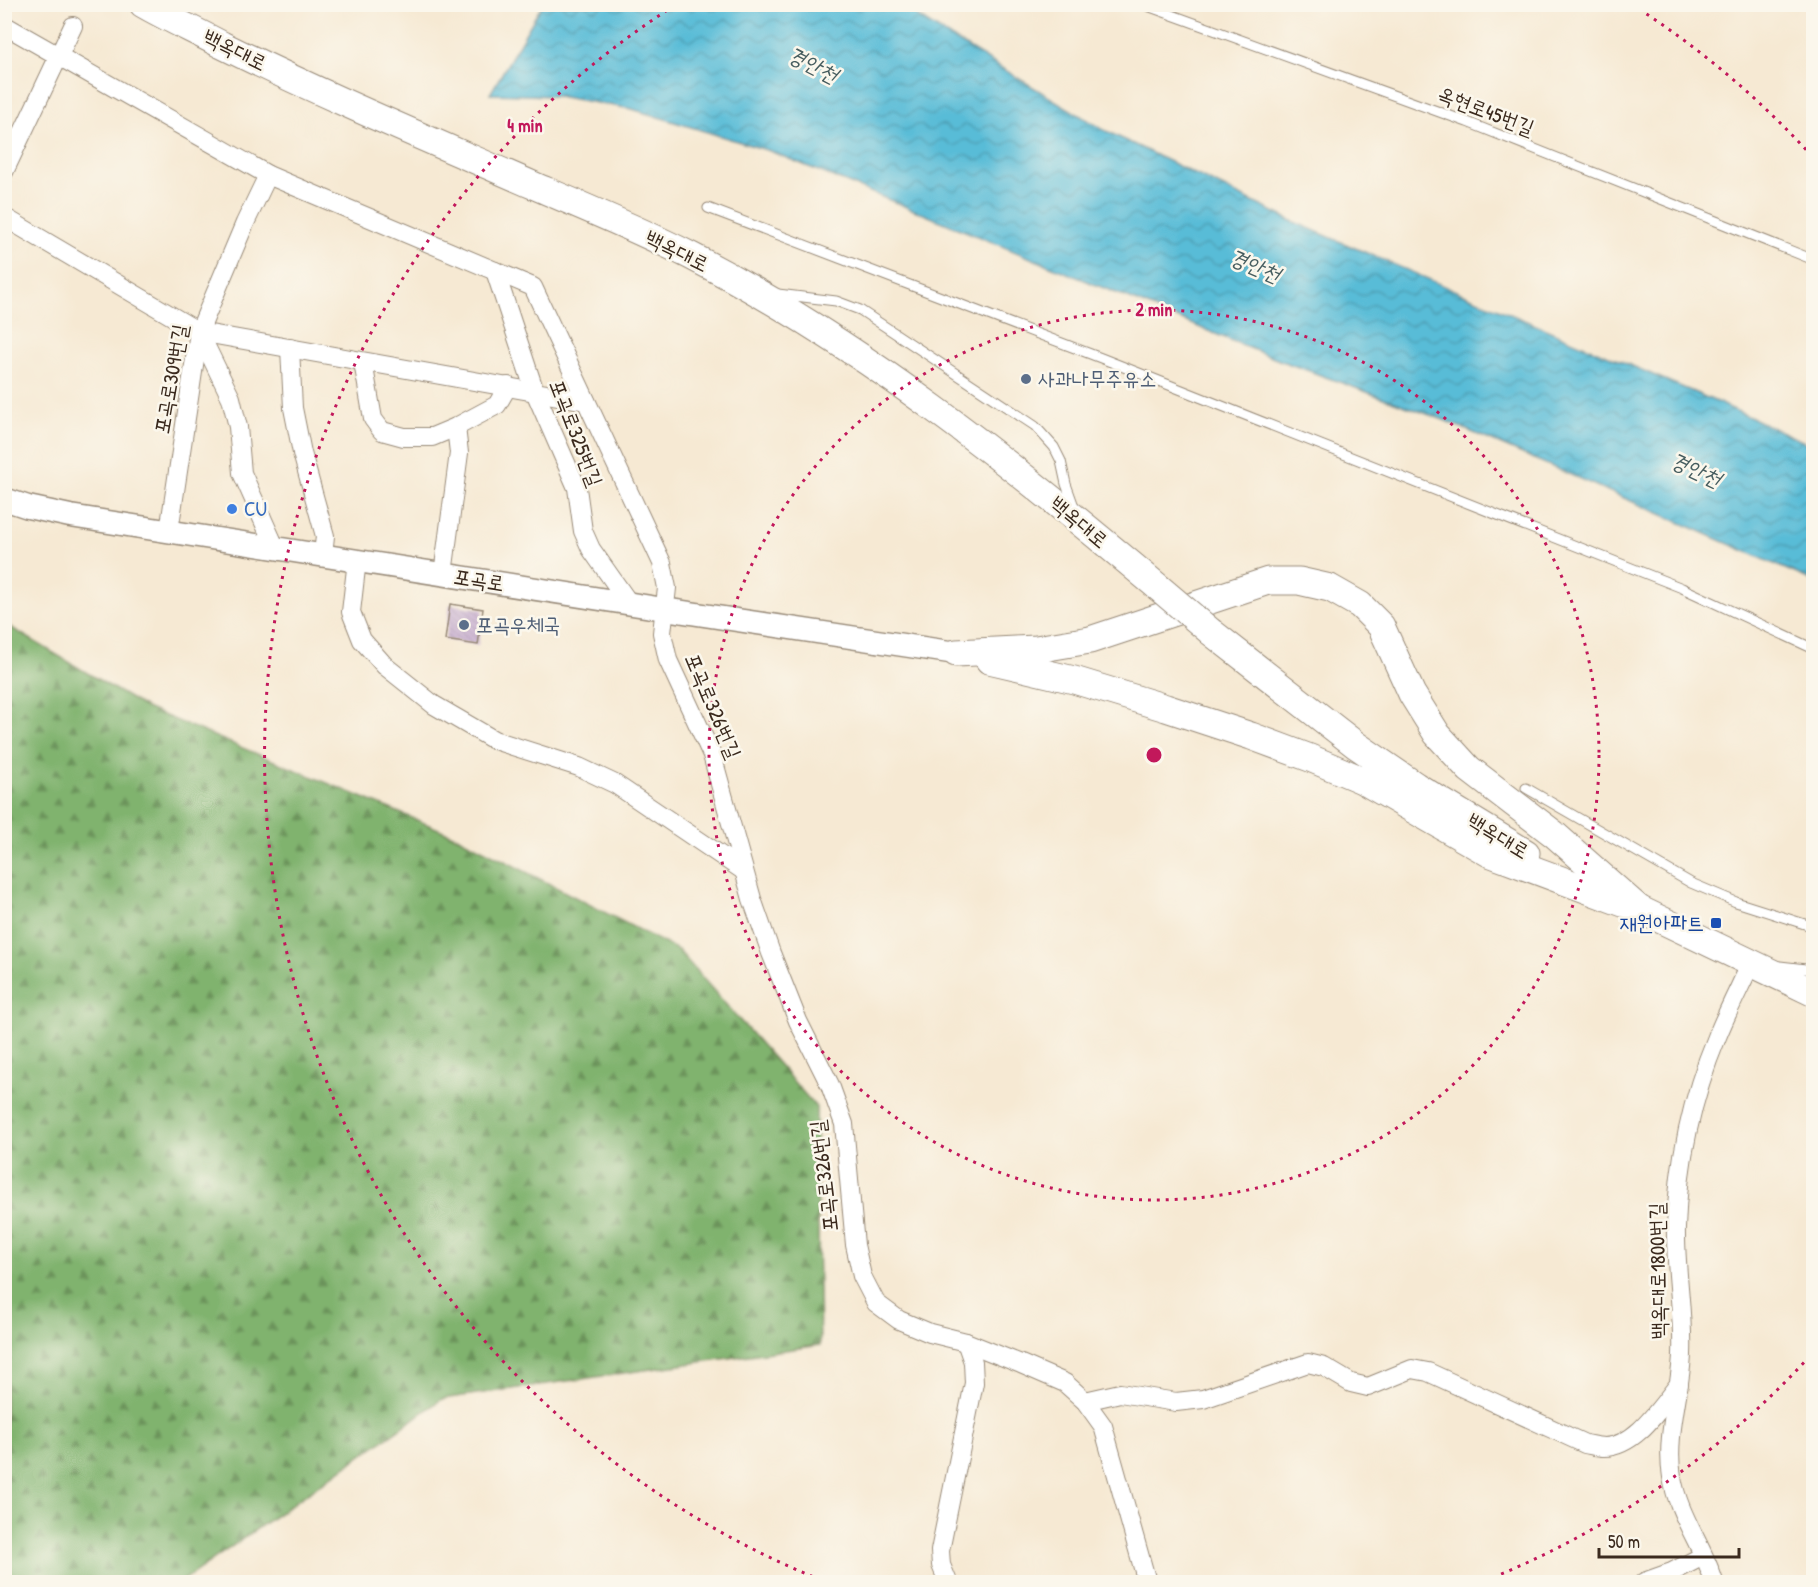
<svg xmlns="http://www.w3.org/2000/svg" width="1818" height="1587" font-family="'Patrick Hand','Poor Story',sans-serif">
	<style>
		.forest { fill: url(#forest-firs); stroke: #5e6e46; stroke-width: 1.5 }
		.water { fill: url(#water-waves); stroke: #4a737a; stroke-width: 1.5 }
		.building { fill: url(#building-back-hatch) }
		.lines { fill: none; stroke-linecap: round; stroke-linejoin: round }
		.service-casing { stroke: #988a78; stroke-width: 11 }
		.minor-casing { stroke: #988a78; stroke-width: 20 }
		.tertiary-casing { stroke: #988a78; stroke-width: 25 }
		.primary-casing { stroke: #988a78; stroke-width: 29 }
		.service { stroke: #fff; stroke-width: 9 }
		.minor { stroke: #fff; stroke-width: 18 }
		.tertiary { stroke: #fff; stroke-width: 22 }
		.primary { stroke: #fff; stroke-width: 27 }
		.primary-bridge-casing { stroke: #988a78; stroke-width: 29; stroke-linecap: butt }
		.primary-bridge { stroke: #fff; stroke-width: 27 }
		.ring { fill: none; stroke: #c2185b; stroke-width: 3; stroke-dasharray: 3 6 }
		.service-dot { fill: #5c6f8a; stroke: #fbf7ec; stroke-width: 2 }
		.shop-dot { fill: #3f7fe0; stroke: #fbf7ec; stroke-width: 2 }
		.transit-dot { fill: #1a4fb4; stroke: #fbf7ec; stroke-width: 2 }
		.labels { text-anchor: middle; stroke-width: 5; stroke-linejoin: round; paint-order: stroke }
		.street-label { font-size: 21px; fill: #3b2a1e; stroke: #fbf7ec }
		.service-label { font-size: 21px; fill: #4e5e75; stroke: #fbf7ec; text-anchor: start }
		.shop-label { font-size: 21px; fill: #366cbe; stroke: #fbf7ec; text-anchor: start }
		.transit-label { font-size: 21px; fill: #164399; stroke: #fbf7ec; text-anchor: end }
		.water-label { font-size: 22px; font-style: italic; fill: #465d5f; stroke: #fbf7ec }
		.centre { fill: #c2185b; stroke: #fbf7ec; stroke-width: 3 }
		.ring-label { font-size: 18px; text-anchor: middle; font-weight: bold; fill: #c2185b; stroke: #fbf7ec; stroke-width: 5; stroke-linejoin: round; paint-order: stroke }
	</style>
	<defs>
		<pattern id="forest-firs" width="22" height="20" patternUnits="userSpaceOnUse" patternTransform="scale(1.5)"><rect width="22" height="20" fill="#80b36e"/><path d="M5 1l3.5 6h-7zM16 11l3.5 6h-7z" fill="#6a925a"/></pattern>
		<pattern id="water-waves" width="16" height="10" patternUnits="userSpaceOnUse" patternTransform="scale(1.5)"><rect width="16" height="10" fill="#59bcd7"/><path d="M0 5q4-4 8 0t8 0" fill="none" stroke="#4b99ae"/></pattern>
		<pattern id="building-back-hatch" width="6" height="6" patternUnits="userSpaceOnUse" patternTransform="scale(1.5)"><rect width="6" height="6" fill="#c2a6ce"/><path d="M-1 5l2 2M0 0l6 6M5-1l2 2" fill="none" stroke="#9f87a7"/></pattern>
	</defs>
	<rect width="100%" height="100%" fill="#fbf7ec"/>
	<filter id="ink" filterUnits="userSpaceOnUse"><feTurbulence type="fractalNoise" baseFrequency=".0167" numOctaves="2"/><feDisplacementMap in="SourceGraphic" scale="12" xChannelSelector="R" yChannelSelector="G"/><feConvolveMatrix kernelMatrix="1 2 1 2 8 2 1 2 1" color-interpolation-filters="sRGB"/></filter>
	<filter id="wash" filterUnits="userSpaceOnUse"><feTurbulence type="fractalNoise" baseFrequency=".008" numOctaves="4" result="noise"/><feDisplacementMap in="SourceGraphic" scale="24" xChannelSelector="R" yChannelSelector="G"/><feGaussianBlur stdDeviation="1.35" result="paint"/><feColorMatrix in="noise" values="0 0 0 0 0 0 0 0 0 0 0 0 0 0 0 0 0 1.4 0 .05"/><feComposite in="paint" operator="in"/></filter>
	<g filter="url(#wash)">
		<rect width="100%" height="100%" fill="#f6e9d3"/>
		<polygon class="forest" points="5,624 146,708 458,837 678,950 816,1107 820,1345 442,1399 181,1582 5,1582"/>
		<polygon class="water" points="542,5 901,5 934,27 1102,129 1294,222 1719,403 1813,446 1813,581 1661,514 1444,420 1279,360 770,151 632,109 557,96 490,94"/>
		<g id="blocks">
			<polygon class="building" points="450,604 483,609 478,645 445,640"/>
		</g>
	</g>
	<g filter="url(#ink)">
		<use href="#blocks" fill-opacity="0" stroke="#988a78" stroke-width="1.5"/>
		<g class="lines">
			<g class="service-casing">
				<g id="service">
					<polyline points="1142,4 1467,122 1814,260"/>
					<polyline points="708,208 1101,358 1682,588 1814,649"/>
					<polyline points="778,294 836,301 860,310 1035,426 1054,447 1061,461 1066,484 1075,509"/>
					<polyline points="1526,788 1691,883 1736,902 1814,927"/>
					<polyline points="1780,966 1814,970"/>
				</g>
			</g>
			<g class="minor-casing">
				<g id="minor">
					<polyline points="4,25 268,175 533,287 662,563 667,588 662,633 668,660 712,755 752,899 771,953 798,1021 830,1085 844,1124 855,1245 862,1276 876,1303 899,1320 930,1333 966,1342 1021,1364 1065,1383 1085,1401 1103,1426 1147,1582"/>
					<polyline points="4,172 73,26"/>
					<polyline points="4,217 199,332 586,401"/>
					<polyline points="495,271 535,392 577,488 583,531 591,549 629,603"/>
					<polyline points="199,332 231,398 238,427 242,473 275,547"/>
					<polyline points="290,348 293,408 302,453 325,536 323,555"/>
					<polyline points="363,362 373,419 382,431 404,437 432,437 456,427 497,405 508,386"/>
					<polyline points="169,531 199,332 245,223 268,175"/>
					<polyline points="357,560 351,612 362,640 385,666 434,705 494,740 579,767 615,784 744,871"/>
					<polyline points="443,574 459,453 456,427"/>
					<path d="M1085 1401 1120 1393 1176 1402 1203 1399 1308 1363 1324 1367 1351 1383 1368 1387 1412 1369 1428 1372 1585 1444C1591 1445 1598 1447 1604 1447 1636 1447 1661 1406 1679 1384"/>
					<polyline points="948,1582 941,1565 940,1551 974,1383 973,1362 966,1342"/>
					<polyline points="1644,1582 1672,1572 1703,1556"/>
					<path d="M1714 1582C1703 1546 1678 1515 1672 1477 1665 1437 1680 1395 1682 1355 1684 1313 1675 1270 1676 1228 1678 1163 1692 1097 1717 1037 1727 1012 1740 987 1751 963"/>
				</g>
			</g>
			<g class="tertiary-casing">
				<polyline id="tertiary" points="4,499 28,507 70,516 664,609 956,653"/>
			</g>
			<g class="primary-casing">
				<g id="primary">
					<path d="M143 4C169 19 196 31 222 45 325 96 430 140 535 186 587 208 640 230 691 256 862 344 1012 464 1158 587"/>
					<polyline points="1211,632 1356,745 1416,786 1526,853"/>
					<polyline points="956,653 1036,649 1090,640 1268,581 1299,581 1330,588 1360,605 1381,626 1412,694 1437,734 1469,769 1554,834 1639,909"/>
					<polyline points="989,660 1074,680 1166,708 1251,736 1310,758 1362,780 1489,853 1623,903"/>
					<polyline points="1622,901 1814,993"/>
				</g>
			</g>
			<use href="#service" class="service"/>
			<use href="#minor" class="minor"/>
			<use href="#tertiary" class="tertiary"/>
			<use href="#primary" class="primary"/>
			<g class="primary-bridge-casing">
				<polyline id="primary-bridge" points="1158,587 1211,632"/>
			</g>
			<use href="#primary-bridge" class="primary-bridge"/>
		</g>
	</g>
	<g class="ring">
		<circle cx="1154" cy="755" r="445"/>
		<path d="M1810 1356A890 890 0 0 1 1487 1580M821 1580A890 890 0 0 1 669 9M1639 9A890 890 0 0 1 1810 154"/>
	</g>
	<g class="service-dot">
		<circle cx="1026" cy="379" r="6"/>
		<circle cx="464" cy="625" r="6"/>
	</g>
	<circle class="shop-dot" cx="232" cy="509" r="6"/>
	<rect class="transit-dot" x="1710" y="917" width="12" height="12" rx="3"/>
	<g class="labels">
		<g class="street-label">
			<text transform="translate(235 50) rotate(26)" y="7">백옥대로</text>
			<text transform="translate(1486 111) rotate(21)" y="7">옥현로45번길</text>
			<text transform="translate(677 251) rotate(26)" y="7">백옥대로</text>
			<text transform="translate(171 379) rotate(-80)" y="7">포곡로309번길</text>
			<text transform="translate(576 433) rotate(69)" y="7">포곡로325번길</text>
			<text transform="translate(1079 522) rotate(40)" y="7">백옥대로</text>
			<text transform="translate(479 580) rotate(9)" y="7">포곡로</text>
			<text transform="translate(713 706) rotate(67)" y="7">포곡로326번길</text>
			<text transform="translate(1498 836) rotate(31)" y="7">백옥대로</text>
			<text transform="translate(824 1176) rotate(-97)" y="7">포곡로326번길</text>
			<text transform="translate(1658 1271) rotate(-91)" y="7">백옥대로1800번길</text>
		</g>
		<g class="service-label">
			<text x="1038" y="386">사과나무주유소</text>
			<text x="476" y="632">포곡우체국</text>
		</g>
		<g class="shop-label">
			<text x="244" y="516">CU</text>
		</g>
		<g class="transit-label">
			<text x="1704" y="930">재원아파트</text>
		</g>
		<g class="water-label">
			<text transform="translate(813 64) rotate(27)" y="8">경안천</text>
			<text transform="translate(1255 265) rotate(23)" y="8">경안천</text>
			<text transform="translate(1696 469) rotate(25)" y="8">경안천</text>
		</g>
	</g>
	<circle cx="1154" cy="755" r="9" class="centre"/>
	<g class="ring-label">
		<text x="525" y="132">4 min</text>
		<text x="1154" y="316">2 min</text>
	</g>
	<rect width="1818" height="1587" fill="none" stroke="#fbf7ec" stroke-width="24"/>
	<path d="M1599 1548v9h140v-9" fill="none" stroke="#3b2a1e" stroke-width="3"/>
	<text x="1608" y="1548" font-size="18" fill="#3b2a1e" stroke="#fbf7ec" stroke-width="4.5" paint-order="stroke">50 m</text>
</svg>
